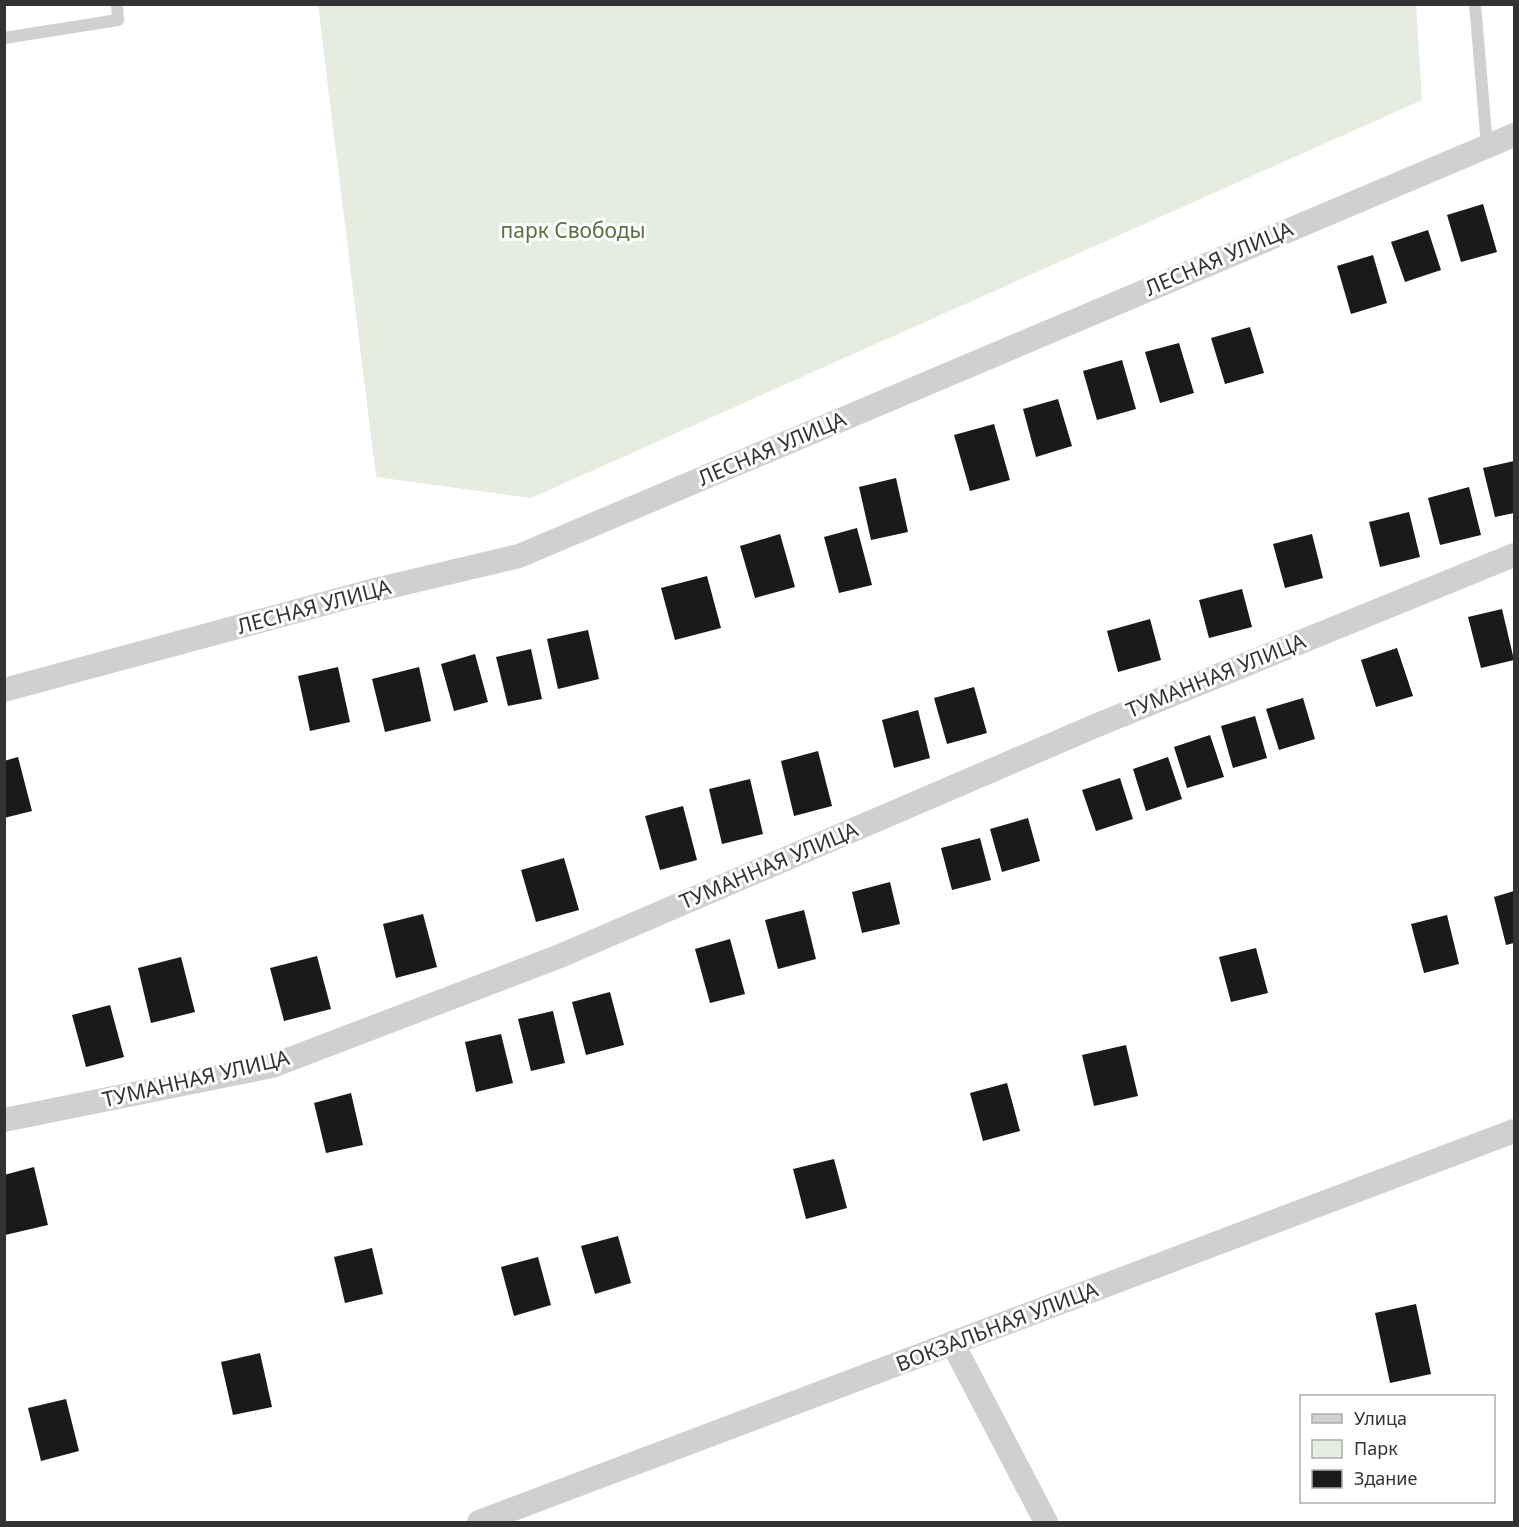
<svg xmlns="http://www.w3.org/2000/svg" width="1519" height="1527" font-family="'Noto Sans',sans-serif">
	<style>
		.green { fill: #e6ecdf }
		.building { fill: #1a1a1a }
		.lines { fill: none; stroke-linecap: round; stroke-linejoin: round }
		.service { stroke: #d0d0d0; stroke-width: 12 }
		.minor { stroke: #d0d0d0; stroke-width: 24 }
		.labels { text-anchor: middle; stroke-width: 6; stroke-linejoin: round; paint-order: stroke }
		.park-label { font-size: 21px; fill: #56703f; stroke: #fff }
		.street-label { font-size: 21px; fill: #333; stroke: #fff }
	</style>
	<rect width="100%" height="100%" fill="#fff"/>
	<polygon class="green" points="318,5 1416,5 1422,100 531,498 376,477"/>
	<g class="building">
		<polygon points="1483,204 1497,252 1461,262 1447,215"/>
		<polygon points="1428,230 1441,270 1405,282 1391,242"/>
		<polygon points="1373,255 1387,303 1351,314 1337,266"/>
		<polygon points="1250,327 1264,373 1225,384 1211,338"/>
		<polygon points="1179,343 1194,393 1160,403 1145,352"/>
		<polygon points="1122,360 1136,409 1097,420 1083,371"/>
		<polygon points="1058,399 1072,446 1036,457 1023,409"/>
		<polygon points="994,424 1010,480 970,491 954,435"/>
		<polygon points="1514,461 1514,513 1495,517 1483,468"/>
		<polygon points="896,478 908,532 871,540 859,487"/>
		<polygon points="1469,487 1481,535 1440,545 1428,498"/>
		<polygon points="1409,512 1420,557 1380,567 1369,522"/>
		<polygon points="857,528 872,585 839,593 824,537"/>
		<polygon points="780,534 795,587 755,598 740,546"/>
		<polygon points="1312,534 1323,578 1285,588 1273,544"/>
		<polygon points="707,576 721,628 675,640 661,588"/>
		<polygon points="1242,589 1252,627 1209,638 1199,600"/>
		<polygon points="1502,609 1514,660 1481,668 1468,617"/>
		<polygon points="1150,619 1161,660 1118,672 1107,631"/>
		<polygon points="588,630 599,679 558,689 547,639"/>
		<polygon points="1397,648 1413,696 1376,707 1361,660"/>
		<polygon points="531,649 542,699 508,706 496,657"/>
		<polygon points="475,654 488,702 454,711 441,664"/>
		<polygon points="338,667 350,722 310,731 298,676"/>
		<polygon points="419,667 431,721 385,732 372,679"/>
		<polygon points="974,687 987,733 947,744 934,698"/>
		<polygon points="1303,698 1315,739 1279,750 1266,709"/>
		<polygon points="918,710 930,758 894,768 882,720"/>
		<polygon points="1255,716 1267,758 1233,768 1221,726"/>
		<polygon points="1210,735 1224,777 1187,788 1174,747"/>
		<polygon points="818,751 832,806 794,816 781,761"/>
		<polygon points="18,757 32,811 4,818 4,761"/>
		<polygon points="1168,757 1182,799 1146,811 1133,769"/>
		<polygon points="1120,778 1133,819 1096,831 1082,790"/>
		<polygon points="750,779 763,834 722,844 709,789"/>
		<polygon points="683,806 697,860 660,870 645,816"/>
		<polygon points="1028,818 1040,861 1002,872 990,829"/>
		<polygon points="980,838 991,880 952,890 941,848"/>
		<polygon points="564,858 579,910 536,922 521,870"/>
		<polygon points="890,882 900,924 862,933 852,892"/>
		<polygon points="1514,891 1514,943 1506,945 1494,897"/>
		<polygon points="804,910 816,959 778,969 765,920"/>
		<polygon points="423,914 437,967 396,978 383,924"/>
		<polygon points="1447,915 1459,964 1424,973 1411,924"/>
		<polygon points="730,939 745,994 710,1003 695,949"/>
		<polygon points="1256,948 1268,993 1231,1002 1219,957"/>
		<polygon points="317,956 331,1009 284,1021 270,968"/>
		<polygon points="181,957 195,1012 151,1023 138,968"/>
		<polygon points="610,992 624,1045 586,1055 572,1002"/>
		<polygon points="110,1005 124,1057 86,1067 72,1015"/>
		<polygon points="553,1011 565,1063 531,1071 518,1019"/>
		<polygon points="501,1034 513,1083 476,1092 465,1042"/>
		<polygon points="1126,1045 1138,1096 1094,1106 1082,1055"/>
		<polygon points="1007,1083 1020,1131 983,1141 970,1093"/>
		<polygon points="351,1093 363,1145 326,1153 314,1103"/>
		<polygon points="834,1159 847,1208 806,1219 793,1169"/>
		<polygon points="34,1167 48,1225 5,1235 4,1175"/>
		<polygon points="618,1236 631,1283 595,1294 581,1246"/>
		<polygon points="372,1248 383,1294 345,1303 334,1257"/>
		<polygon points="538,1257 551,1305 514,1316 501,1267"/>
		<polygon points="1416,1304 1431,1374 1390,1383 1375,1313"/>
		<polygon points="260,1353 272,1407 233,1415 221,1362"/>
		<polygon points="66,1399 79,1451 41,1461 28,1408"/>
	</g>
	<g class="lines">
		<g class="service">
			<polyline points="1475,4 1487,146"/>
			<polyline points="4,38 118,20 117,4"/>
		</g>
		<g class="minor">
			<polyline points="4,690 371,591 519,556 1514,135"/>
			<polyline points="4,1120 272,1066 560,956 1095,726 1514,555"/>
			<polyline points="953,1344 1046,1522"/>
			<polyline points="479,1522 1514,1131"/>
		</g>
	</g>
	<g class="labels">
		<g class="park-label">
			<text x="573" y="238">парк Свободы</text>
		</g>
		<g class="street-label">
			<text transform="translate(1219 259) rotate(-23)" y="7">ЛЕСНАЯ УЛИЦА</text>
			<text transform="translate(772 449) rotate(-23)" y="7">ЛЕСНАЯ УЛИЦА</text>
			<text transform="translate(314 607) rotate(-15)" y="7">ЛЕСНАЯ УЛИЦА</text>
			<text transform="translate(1216 676) rotate(-22)" y="7">ТУМАННАЯ УЛИЦА</text>
			<text transform="translate(769 866) rotate(-23)" y="7">ТУМАННАЯ УЛИЦА</text>
			<text transform="translate(196 1079) rotate(-13)" y="7">ТУМАННАЯ УЛИЦА</text>
			<text transform="translate(997 1327) rotate(-21)" y="7">ВОКЗАЛЬНАЯ УЛИЦА</text>
		</g>
	</g>
	<rect width="1519" height="1527" fill="none" stroke="#333333" stroke-width="12"/>
	<rect x="1300" y="1395" width="195" height="108" fill="#ffffff" stroke="#adadad" stroke-width="1.5"/>
	<rect x="1312" y="1414" width="30" height="9" fill="#d0d0d0" stroke="#adadad" stroke-width="1.5"/>
	<text x="1354" y="1425" font-size="18" fill="#333333">Улица</text>
	<rect x="1312" y="1440" width="30" height="18" fill="#e6ecdf" stroke="#adadad" stroke-width="1.5"/>
	<text x="1354" y="1455" font-size="18" fill="#333333">Парк</text>
	<rect x="1312" y="1470" width="30" height="18" fill="#1a1a1a" stroke="#adadad" stroke-width="1.5"/>
	<text x="1354" y="1485" font-size="18" fill="#333333">Здание</text>
</svg>
